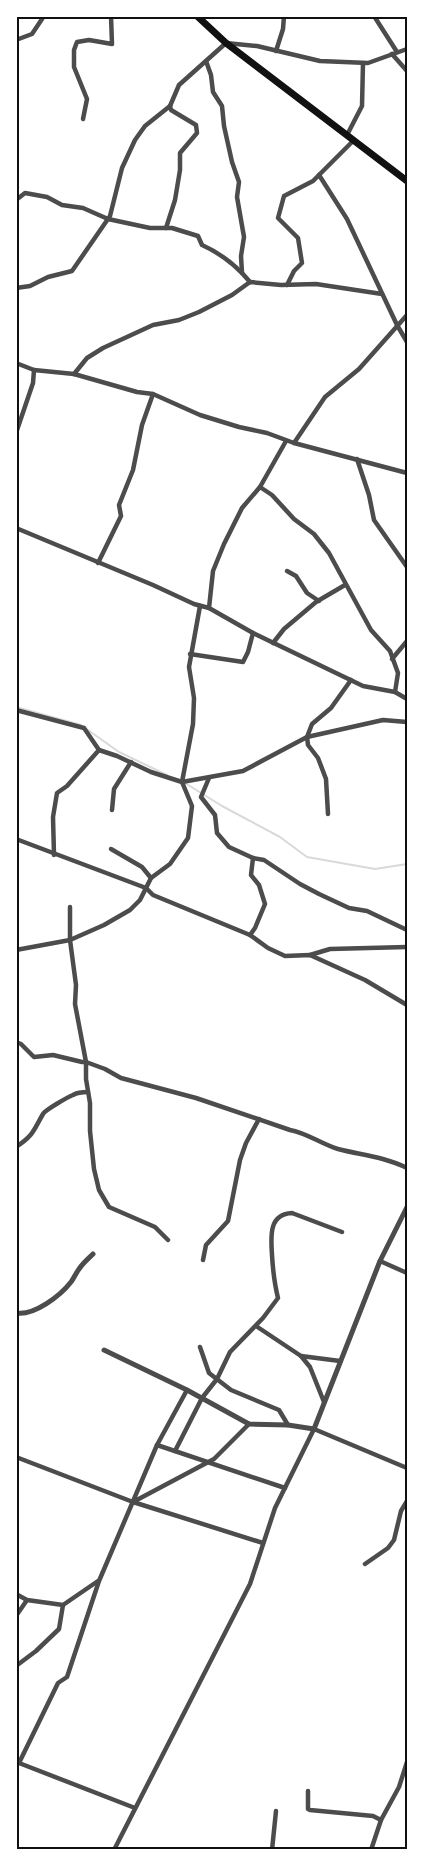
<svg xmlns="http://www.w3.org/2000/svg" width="423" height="1866" font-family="'IBM Plex Serif',serif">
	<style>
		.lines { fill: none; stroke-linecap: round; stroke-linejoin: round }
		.stream { stroke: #d9d9d9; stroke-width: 2 }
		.minor { stroke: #4c4c4c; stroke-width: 4.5 }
		.tertiary { stroke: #4c4c4c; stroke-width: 5 }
		.primary { stroke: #111; stroke-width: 7 }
		.neatline { fill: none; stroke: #111; stroke-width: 2 }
	</style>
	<rect width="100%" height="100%" fill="#fff"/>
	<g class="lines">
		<g class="stream">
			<polyline points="16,707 81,725"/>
			<polyline points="85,728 119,752 167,775"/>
			<polyline points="185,783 222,806 280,837 307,857 375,869 407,864"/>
		</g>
		<g class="minor">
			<polyline points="374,16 397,52"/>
			<polyline points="16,40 32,34 44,16"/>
			<polyline points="276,51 283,29 284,16"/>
			<polyline points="392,54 407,71"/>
			<polyline points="206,61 211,75 213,92 222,106 224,126 232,162 239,182 237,197 244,237 241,256 242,273"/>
			<polyline points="83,119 87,99 74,67 74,50 77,42 89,40 112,44 111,16"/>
			<polyline points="347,135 362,106 363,63"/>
			<polyline points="354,140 319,175 347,219 397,325 407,342"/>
			<path d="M16 200 25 193 47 197 62 205 83 208 108 219 150 228H172L198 236 202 245C222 254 236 265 250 282"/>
			<polyline points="166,228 175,200 180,170 180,153 197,133 196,125 171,110 170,106"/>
			<polyline points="287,285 294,271 302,263 298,238 278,218 284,196 313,181 319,175"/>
			<polyline points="16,288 30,286 48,277 72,271 110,216 122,168 135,140 145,126 170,106 179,85 226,43 257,46 320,61 368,63 407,49"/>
			<polyline points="16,363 34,370 74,374 137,392 153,394 200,415 239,427 267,433 294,443 407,473"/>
			<polyline points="74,374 87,358 103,348 153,325 179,320 199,312 232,295 250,282 281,285 316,284 382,294"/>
			<polyline points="16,433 33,383 34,370"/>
			<polyline points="294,443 325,397 359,369 407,315"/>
			<polyline points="357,459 369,495 374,520 407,567"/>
			<polyline points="260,487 272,495 294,519 314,534 329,553 371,630 390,651 398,673 395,692"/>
			<polyline points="16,528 153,585 194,604 209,608 253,633 363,686 395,692 407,699"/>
			<polyline points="98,563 121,516 119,505 133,470 142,425 153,394"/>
			<polyline points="287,571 296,576 307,593 319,601"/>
			<polyline points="209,608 213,571 224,544 242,508 260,487 286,441"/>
			<polyline points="273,643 284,629 316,602 345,585"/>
			<polyline points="190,654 243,662 248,652 253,633"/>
			<polyline points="392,659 407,641"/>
			<polyline points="16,710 84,728 99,750 117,756 151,772 182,782 243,771 307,737 383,720 407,722"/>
			<polyline points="209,778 201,797 215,815 217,833 229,847 253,858 264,860 300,884 319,894 349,908 367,911 407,930"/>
			<polyline points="112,810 114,789 131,762"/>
			<polyline points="328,814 326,779 318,758 308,745 307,737 312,724 331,708 351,680"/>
			<polyline points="16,839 146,888 153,895 250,935 268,948 285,956 310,955 365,980 407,1005"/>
			<polyline points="111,849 142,867 151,878"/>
			<polyline points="54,855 53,817 57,793 67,786 99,750"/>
			<polyline points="70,907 70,940 76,985 75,1004 86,1062 86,1079 90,1103 90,1131 94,1169 99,1190 109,1207 155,1227 168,1240"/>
			<polyline points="250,935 255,928 265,904 259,885 251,875 253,858"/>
			<polyline points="16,950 70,940 104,925 130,910 140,900 151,878 170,864 188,838 192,806 182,782 193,724 194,698 189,667 200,606"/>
			<polyline points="310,955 330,949 407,947"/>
			<path d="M16 1042 21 1044 34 1057 53 1055 82 1062H86L105 1069 121 1078 196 1098 290 1130C307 1133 321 1144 338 1149 361 1155 385 1157 407 1168"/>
			<path d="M16 1147C34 1135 33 1131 43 1114 45 1110 68 1097 73 1095 78 1092 83 1092 88 1092"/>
			<polyline points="203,1260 206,1245 228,1221 240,1160 246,1143 259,1119"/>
			<polyline points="380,1261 407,1273"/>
			<polyline points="256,1326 301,1356 310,1367 324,1402"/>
			<polyline points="200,1347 209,1373 231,1390 279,1410 288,1425"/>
			<polyline points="301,1356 340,1361"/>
			<polyline points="157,1445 285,1488"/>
			<path d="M175 1451 202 1398 217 1379 230 1352 263 1318 278 1298C274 1282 273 1272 272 1255 271 1238 268 1214 292 1213L342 1232"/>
			<polyline points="16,1457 133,1502 263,1543"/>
			<polyline points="133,1502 214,1459 249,1424"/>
			<polyline points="365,1564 388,1548 394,1540 401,1511 407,1501"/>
			<polyline points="16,1594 27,1600 63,1605 98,1581"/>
			<polyline points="16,1616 27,1600"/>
			<polyline points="16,1666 36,1651 59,1629 63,1605"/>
			<polyline points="16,1762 19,1763 58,1683 67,1677 99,1581 157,1445 187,1390"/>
			<polyline points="19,1763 135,1808"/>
			<polyline points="308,1791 308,1809 310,1810 373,1816 381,1820"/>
			<polyline points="114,1850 250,1584 275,1508 314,1429 407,1468"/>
			<polyline points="272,1850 276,1811"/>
			<polyline points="371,1850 381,1820 399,1787 407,1762"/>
		</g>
		<g class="tertiary">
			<path d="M16 1313C34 1316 60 1296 71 1282 74 1278 76 1273 79 1269 83 1263 88 1259 93 1254"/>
			<polyline points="104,1350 187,1390 249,1424 288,1425 314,1429 380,1261 407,1207"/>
		</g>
		<polyline class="primary" points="197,16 226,43 407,181"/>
	</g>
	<rect width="423" height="1866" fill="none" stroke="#ffffff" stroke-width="35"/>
	<rect x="18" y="18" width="388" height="1830" class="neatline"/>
</svg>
